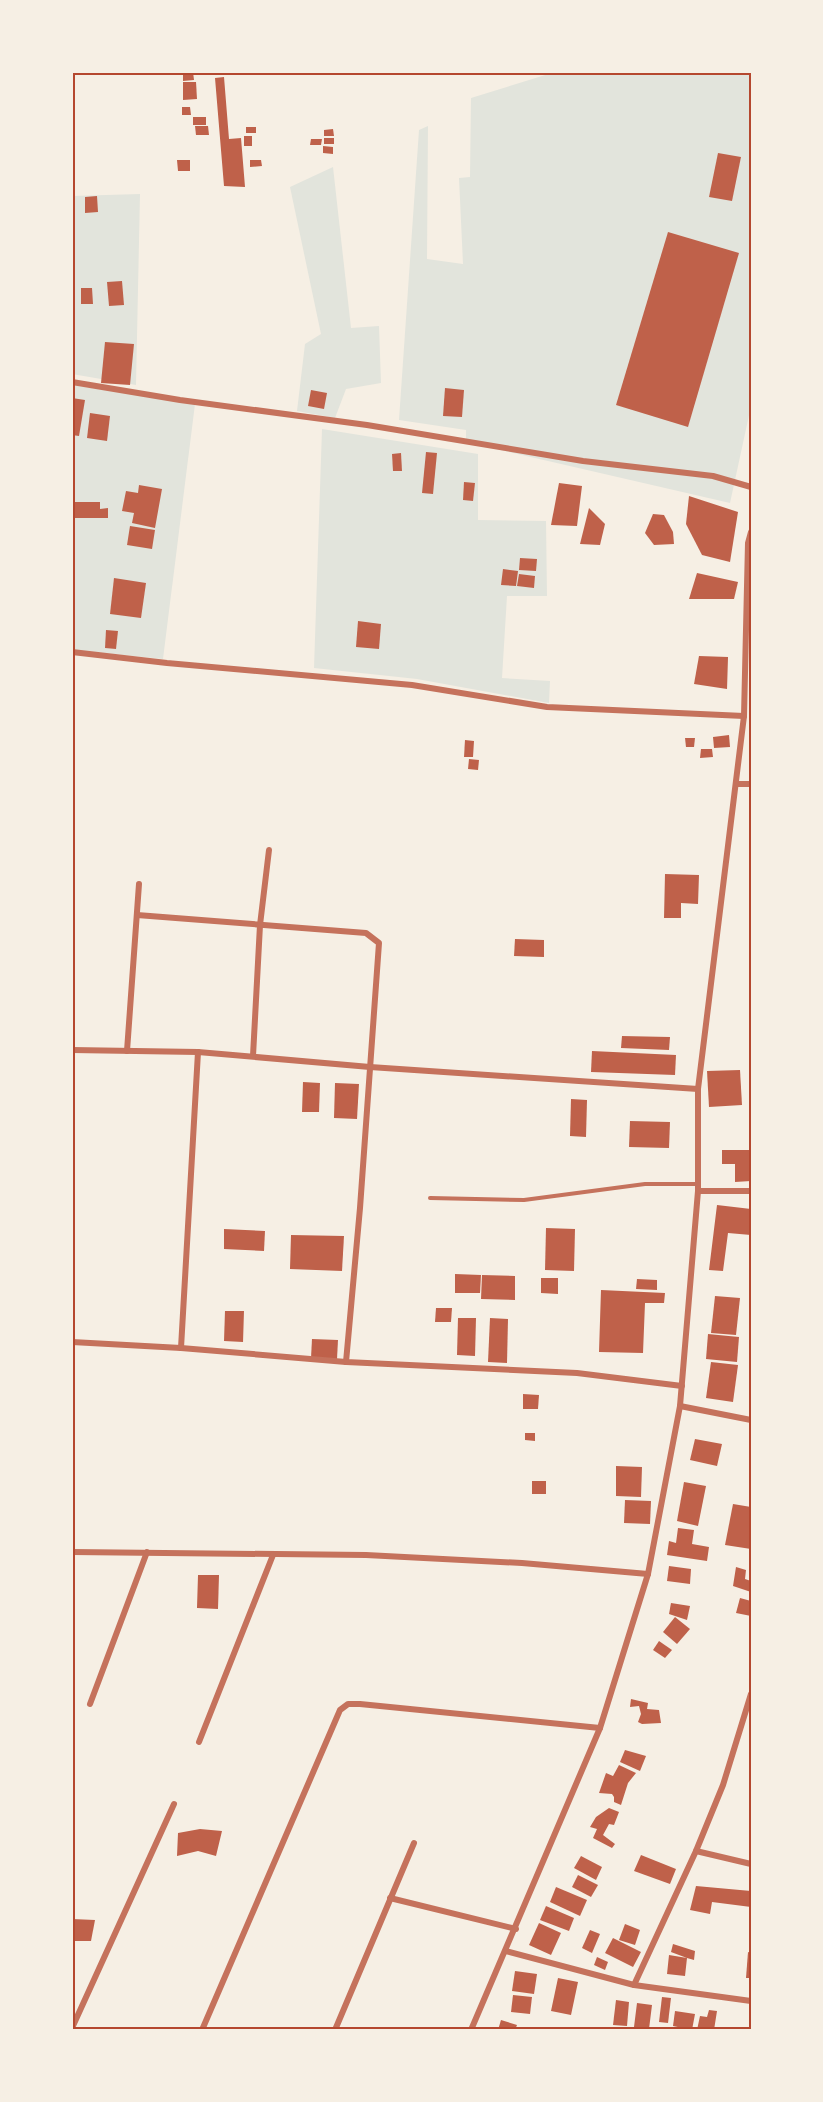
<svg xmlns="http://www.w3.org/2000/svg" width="823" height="2102" font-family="Overpass,sans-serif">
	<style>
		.green { fill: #e2e4dc }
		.building { fill: #bf614a }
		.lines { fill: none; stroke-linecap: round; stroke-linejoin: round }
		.service { stroke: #c5725c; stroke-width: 4 }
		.minor { stroke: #c5725c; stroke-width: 6 }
		.neatline { fill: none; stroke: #b5482f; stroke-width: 2 }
	</style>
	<rect width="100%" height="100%" fill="#f6efe4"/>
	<g class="green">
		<polygon points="555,72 751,72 751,406 730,503 466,442 466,430 399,420 419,130 428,126 427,259 463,264 459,178 470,177 471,98"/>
		<polygon points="333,167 351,328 379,326 381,383 346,389 335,418 297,411 305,344 321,334 290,187"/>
		<polygon points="140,194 136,385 72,374 72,196"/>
		<polygon points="72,385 195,404 163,659 72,650"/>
		<polygon points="322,429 478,454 478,520 546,521 547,596 507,596 502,678 550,681 549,703 417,679 314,668"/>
	</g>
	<g class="building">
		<polygon points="183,72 193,72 194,80 183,81"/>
		<polygon points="224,77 229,139 241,138 245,187 224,186 215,78"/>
		<polygon points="183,82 196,82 197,99 183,100"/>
		<polygon points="182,107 190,107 191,115 182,115"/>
		<rect x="193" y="117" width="13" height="8"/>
		<polygon points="195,126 208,126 209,135 196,135"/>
		<rect x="246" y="127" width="10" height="6"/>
		<polygon points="333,129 334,136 324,136 324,130"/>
		<rect x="244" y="136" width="8" height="10"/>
		<rect x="324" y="138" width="10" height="6"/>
		<polygon points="311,139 322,139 321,145 310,145"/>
		<polygon points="323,146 333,147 333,154 323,153"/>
		<polygon points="718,153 741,157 732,201 709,197"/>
		<polygon points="177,160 190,160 190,171 178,171"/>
		<polygon points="250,160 261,160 262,166 250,167"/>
		<polygon points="97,196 98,212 85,213 85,197"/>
		<polygon points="668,232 739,253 688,427 616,405"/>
		<polygon points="122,281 124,305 109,306 107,282"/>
		<polygon points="81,288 92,288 93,304 81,304"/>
		<polygon points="105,342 134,344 130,385 101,383"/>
		<polygon points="445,388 464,390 462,417 443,416"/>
		<polygon points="311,390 327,393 324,409 308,406"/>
		<polygon points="72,398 85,400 79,436 72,435"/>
		<polygon points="90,413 110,416 107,441 87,438"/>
		<polygon points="426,452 437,453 433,494 422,493"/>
		<polygon points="401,453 402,471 393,471 392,454"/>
		<polygon points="464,482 475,483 473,501 463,500"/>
		<polygon points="559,483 582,486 577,526 551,525"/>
		<polygon points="139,485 162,489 155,528 132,523 134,513 122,511 126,491 138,493"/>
		<polygon points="689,496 738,512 730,562 702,555 686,524"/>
		<polygon points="75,502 100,502 100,509 108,508 108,518 75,518"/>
		<polygon points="589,508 605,524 600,545 580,544"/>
		<polygon points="653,514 664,515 673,532 674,544 654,545 645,533"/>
		<polygon points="130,526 155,530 152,549 127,545"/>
		<polygon points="520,558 537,559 536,571 519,570"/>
		<polygon points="503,569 518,571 516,586 501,585"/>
		<polygon points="697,573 738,582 734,599 689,599"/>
		<polygon points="519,574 535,576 534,588 517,586"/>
		<polygon points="114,578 146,583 141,618 110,614"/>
		<polygon points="358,621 381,624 379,649 356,647"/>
		<polygon points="106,630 118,631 116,649 105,648"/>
		<polygon points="699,656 728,657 727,689 694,684"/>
		<polygon points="729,735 730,747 714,748 713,737"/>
		<polygon points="685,738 695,738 694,747 686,747"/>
		<polygon points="465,740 474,741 473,757 464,757"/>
		<polygon points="701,749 712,749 713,757 700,758"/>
		<polygon points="469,759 479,760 478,770 468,769"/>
		<polygon points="665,874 699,875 698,904 681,903 681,918 664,918"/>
		<polygon points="515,939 544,940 544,957 514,956"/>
		<polygon points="622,1036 670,1037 669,1050 621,1048"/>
		<polygon points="592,1051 676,1055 675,1075 591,1072"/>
		<polygon points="740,1070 742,1105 709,1107 707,1071"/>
		<polygon points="303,1082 320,1083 319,1112 302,1112"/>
		<polygon points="335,1083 359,1084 357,1119 334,1118"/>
		<polygon points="571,1099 587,1100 586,1137 570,1136"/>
		<polygon points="630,1121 670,1122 669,1148 629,1147"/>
		<polygon points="722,1150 751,1150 751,1181 735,1182 735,1164 722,1164"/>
		<polygon points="717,1205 751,1209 751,1235 728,1233 723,1271 709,1270"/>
		<polygon points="546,1228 575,1229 574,1271 545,1270"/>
		<polygon points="224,1229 265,1231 264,1251 224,1249"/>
		<polygon points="291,1235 344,1236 342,1271 290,1269"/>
		<polygon points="455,1274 481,1275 480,1293 455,1293"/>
		<polygon points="482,1275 515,1276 515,1300 481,1299"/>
		<polygon points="541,1278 558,1278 558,1294 541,1293"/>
		<polygon points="637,1279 657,1280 657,1290 636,1289"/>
		<polygon points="601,1290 665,1293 664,1303 645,1303 643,1353 599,1352"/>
		<polygon points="715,1296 740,1298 736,1335 711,1333"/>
		<polygon points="436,1308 452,1308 451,1322 435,1322"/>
		<polygon points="225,1311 244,1311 243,1342 224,1341"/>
		<polygon points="458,1318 476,1318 475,1356 457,1355"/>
		<polygon points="490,1318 508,1319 507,1363 488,1362"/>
		<polygon points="708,1334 739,1337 737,1362 706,1359"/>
		<polygon points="312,1339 338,1340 337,1359 311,1358"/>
		<polygon points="711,1362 738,1365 733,1402 706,1398"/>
		<polygon points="523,1394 539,1395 538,1409 523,1409"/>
		<polygon points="525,1433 535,1433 535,1441 525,1440"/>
		<polygon points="695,1439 722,1444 717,1466 690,1460"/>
		<polygon points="616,1466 642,1467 641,1497 616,1496"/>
		<rect x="532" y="1481" width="14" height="13"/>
		<polygon points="684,1482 706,1486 698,1526 677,1521"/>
		<polygon points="625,1500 651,1501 650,1524 624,1523"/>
		<polygon points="733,1504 751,1507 751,1549 725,1545"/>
		<polygon points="678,1528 694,1530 692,1544 709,1547 707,1561 667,1555 669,1541 676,1543"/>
		<polygon points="669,1566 691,1569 690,1584 667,1581"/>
		<polygon points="736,1567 746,1570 745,1579 751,1581 751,1592 733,1586"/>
		<polygon points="198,1575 219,1575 218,1609 197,1608"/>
		<polygon points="740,1598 751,1601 751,1616 736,1613"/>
		<polygon points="671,1603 690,1606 687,1620 669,1614"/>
		<polygon points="675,1617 690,1629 677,1644 663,1632"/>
		<polygon points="659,1641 672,1650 665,1658 653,1650"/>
		<polygon points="631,1699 648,1703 647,1709 659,1710 661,1723 642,1724 638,1722 641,1714 639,1706 630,1707"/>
		<polygon points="625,1750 646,1756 640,1771 620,1762"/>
		<polygon points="619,1765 636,1773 628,1783 621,1805 614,1802 614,1797 612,1794 599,1793 606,1773 613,1776"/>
		<polygon points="609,1808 619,1812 614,1825 609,1824 603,1835 615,1844 612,1848 593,1838 597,1829 590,1827 596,1817"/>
		<polygon points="200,1829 222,1831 216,1856 198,1851 177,1856 178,1833"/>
		<polygon points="641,1855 676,1869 670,1884 634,1871"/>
		<polygon points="581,1856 602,1867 596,1880 574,1868"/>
		<polygon points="578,1875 598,1885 591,1897 572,1887"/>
		<polygon points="696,1886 751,1891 751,1907 712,1902 710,1914 690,1910"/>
		<polygon points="556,1887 587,1900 580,1916 550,1902"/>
		<polygon points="546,1906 574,1918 569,1931 540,1920"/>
		<polygon points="72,1919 95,1920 91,1941 72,1941"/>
		<polygon points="539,1923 561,1933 551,1955 529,1945"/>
		<polygon points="625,1924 640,1930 635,1945 619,1940"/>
		<polygon points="590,1930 600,1934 592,1953 582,1948"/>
		<polygon points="613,1938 641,1952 633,1967 605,1953"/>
		<polygon points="673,1944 695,1951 694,1960 687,1958 685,1976 667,1974 669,1955 687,1958 671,1952"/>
		<polygon points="748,1952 751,1953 751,1978 746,1978"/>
		<polygon points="597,1957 608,1962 605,1970 594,1965"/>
		<polygon points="515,1971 537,1974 534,1994 512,1991"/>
		<polygon points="558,1978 578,1982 571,2015 551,2011"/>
		<polygon points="513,1995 532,1997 530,2014 511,2012"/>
		<polygon points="662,1997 671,1998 668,2023 659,2022"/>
		<polygon points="616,2000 629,2002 627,2026 613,2025"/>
		<polygon points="637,2003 652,2005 649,2029 634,2027"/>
		<polygon points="709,2010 717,2011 714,2030 697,2030 700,2016 707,2017"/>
		<polygon points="675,2011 695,2014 692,2030 673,2026"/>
		<polygon points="501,2020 517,2025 515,2030 498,2030"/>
	</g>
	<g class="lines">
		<polyline class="service" points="430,1198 524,1200 645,1184 697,1184"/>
		<g class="minor">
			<polyline points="72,382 180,400 367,425 583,461 713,476 751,487"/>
			<polyline points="72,652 167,663 412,685 547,707 744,716"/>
			<polyline points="736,784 751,784"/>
			<polyline points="137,915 366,933 379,943 360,1208 346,1362"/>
			<polyline points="72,1050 198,1052 370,1067 698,1089"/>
			<polyline points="127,1051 139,884"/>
			<polyline points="253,1056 260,925 269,850"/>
			<polyline points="698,1191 751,1191"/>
			<polyline points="72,1342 181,1348 346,1362 577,1373 682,1386"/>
			<polyline points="181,1348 198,1052"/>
			<polyline points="680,1406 751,1420"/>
			<polyline points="72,1552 366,1555 522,1563 648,1574"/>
			<polyline points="90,1704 147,1552"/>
			<polyline points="199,1742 273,1555"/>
			<polyline points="696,1851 751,1864"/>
			<polyline points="390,1898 516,1929"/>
			<polyline points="506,1951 634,1985 751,2001"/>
			<polyline points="634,1985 696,1851 723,1785 751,1694"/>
			<polyline points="72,2028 174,1804"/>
			<polyline points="202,2030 340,1710 348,1704 360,1704 600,1728"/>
			<polyline points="335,2030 414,1843"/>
			<polyline points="471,2030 600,1728 648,1574 680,1406 698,1191 698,1089 744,716 748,543 751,532"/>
		</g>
	</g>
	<rect width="823" height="2102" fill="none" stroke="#f6efe4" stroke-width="147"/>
	<rect x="74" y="74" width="676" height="1954" class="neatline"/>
</svg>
